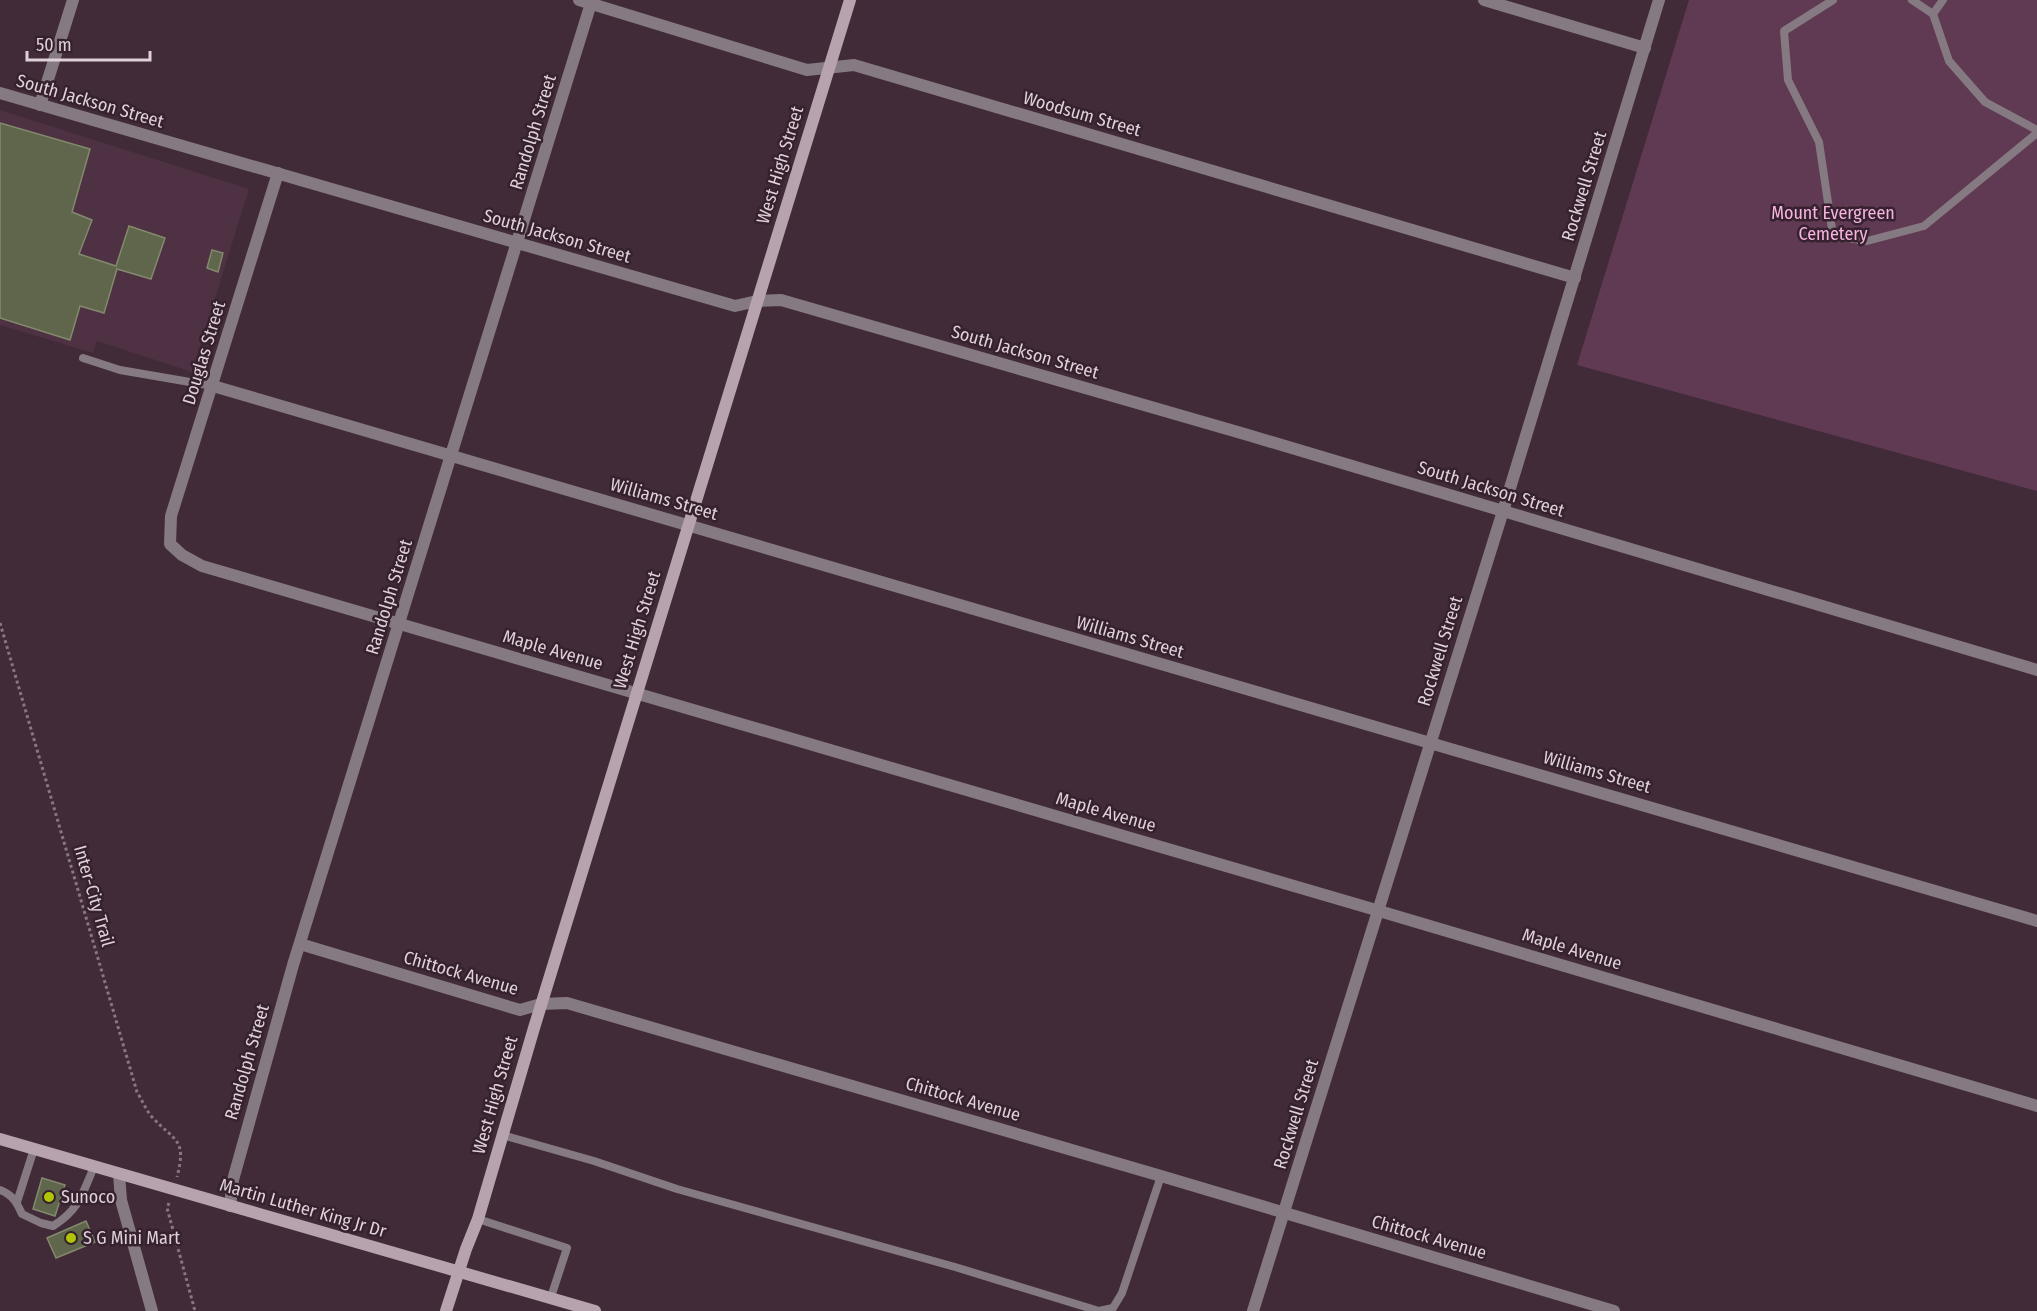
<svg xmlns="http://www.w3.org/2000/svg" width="2037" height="1311" font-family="'Fira Sans Condensed',sans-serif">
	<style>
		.built { fill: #4e3143 }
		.green { fill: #603952 }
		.building { fill: #60664b; stroke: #83896d; stroke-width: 1.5 }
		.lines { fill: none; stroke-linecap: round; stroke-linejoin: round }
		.path { stroke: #897682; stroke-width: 3; stroke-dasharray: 3 3; stroke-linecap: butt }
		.lane { stroke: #867a82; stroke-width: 8 }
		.street { stroke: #867a82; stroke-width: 12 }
		.secondary { stroke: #b6a3ae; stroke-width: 12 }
		.poi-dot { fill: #afc505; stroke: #36212f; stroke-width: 2 }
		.labels { text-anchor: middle; stroke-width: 5; stroke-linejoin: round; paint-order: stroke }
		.street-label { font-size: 18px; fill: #dfd0d9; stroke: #36212f }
		.park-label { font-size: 18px; fill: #f6b4de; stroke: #36212f }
		.poi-label { font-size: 18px; fill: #dfd0d9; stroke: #36212f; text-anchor: start }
	</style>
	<rect width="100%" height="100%" fill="#412b39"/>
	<polygon class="built" points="0,110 249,189 192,372 97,341 93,353 0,325"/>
	<polygon class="green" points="1689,0 2037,0 2037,491 1577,365"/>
	<g class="building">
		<polygon points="0,123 90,149 72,212 92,220 79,254 116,266 129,226 165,238 151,279 117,269 104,313 80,306 70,340 0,318"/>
		<polygon points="212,250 223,253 218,272 207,268"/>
		<polygon points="42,1178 65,1185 55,1216 33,1209"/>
		<polygon points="86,1221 95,1242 56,1258 47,1238"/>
	</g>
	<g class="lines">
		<g class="path">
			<path d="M0 623 137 1092C142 1100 146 1110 152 1117 175 1142 187 1138 177 1177"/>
			<polyline points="169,1203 167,1208 195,1311"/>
		</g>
		<g class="lane">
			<polyline points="1833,0 1784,31 1788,80 1819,142 1833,236 1867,241 1924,226 2037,133"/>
			<polyline points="1912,0 1933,14"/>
			<polyline points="1943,0 1933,14 1949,61 1985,102 2037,130"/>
			<polyline points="83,358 120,370 213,386"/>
			<polyline points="502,1135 594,1161 677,1189 955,1267 1099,1311 1113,1308 1122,1293 1161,1176"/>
			<path d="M0 1190C13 1195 17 1203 22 1214L41 1223 53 1226C80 1209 82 1194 94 1167"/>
			<polyline points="17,1202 34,1149"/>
			<polyline points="478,1219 567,1248 551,1297"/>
		</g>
		<g class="street">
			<polyline points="579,0 807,70 854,65 1575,278"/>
			<polyline points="1484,0 1645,48"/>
			<polyline points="0,93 735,306 757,301 781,300 1248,435 2037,670"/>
			<polyline points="40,105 73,0"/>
			<polyline points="278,173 171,516 170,544 182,555 202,566 1359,905 2037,1106"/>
			<polyline points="213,386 2037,921"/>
			<polyline points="300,944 520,1010 541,1004 567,1003 1161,1176 1614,1311"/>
			<polyline points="119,1174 121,1200 152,1311"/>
			<polyline points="230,1206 233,1180 293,965 592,0"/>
			<polyline points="1253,1311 1503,511 1659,0"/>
		</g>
		<g class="secondary">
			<polyline points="0,1139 595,1311"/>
			<polyline points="446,1311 466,1249 478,1219 534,1028 850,0"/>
		</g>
	</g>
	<g class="poi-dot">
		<circle cx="49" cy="1197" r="6"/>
		<circle cx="71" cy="1238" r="6"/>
	</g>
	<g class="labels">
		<g class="street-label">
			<text transform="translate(90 101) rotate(16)" y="6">South Jackson Street</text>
			<text transform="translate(1082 114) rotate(16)" y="6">Woodsum Street</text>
			<text transform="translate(533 132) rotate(-73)" y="6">Randolph Street</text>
			<text transform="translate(780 165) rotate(-73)" y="6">West High Street</text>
			<text transform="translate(1584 186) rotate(-73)" y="6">Rockwell Street</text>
			<text transform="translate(557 236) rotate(16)" y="6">South Jackson Street</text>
			<text transform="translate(1025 352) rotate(16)" y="6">South Jackson Street</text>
			<text transform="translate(204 353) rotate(-73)" y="6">Douglas Street</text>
			<text transform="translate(1491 489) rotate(17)" y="6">South Jackson Street</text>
			<text transform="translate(664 499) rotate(16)" y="6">Williams Street</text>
			<text transform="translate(389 597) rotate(-73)" y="6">Randolph Street</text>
			<text transform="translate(637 630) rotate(-73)" y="6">West High Street</text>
			<text transform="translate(1130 637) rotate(16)" y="6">Williams Street</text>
			<text transform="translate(553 650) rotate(16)" y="6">Maple Avenue</text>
			<text transform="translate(1440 651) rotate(-73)" y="6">Rockwell Street</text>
			<text transform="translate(1597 772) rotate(16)" y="6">Williams Street</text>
			<text transform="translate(1106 812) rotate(16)" y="6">Maple Avenue</text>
			<text transform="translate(94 896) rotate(74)" y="6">Inter-City Trail</text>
			<text transform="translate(1572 949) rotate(17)" y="6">Maple Avenue</text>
			<text transform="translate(461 973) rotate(16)" y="6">Chittock Avenue</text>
			<text transform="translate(247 1062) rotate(-74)" y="6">Randolph Street</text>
			<text transform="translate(495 1095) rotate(-74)" y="6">West High Street</text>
			<text transform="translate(963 1099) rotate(16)" y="6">Chittock Avenue</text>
			<text transform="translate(1296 1114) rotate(-73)" y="6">Rockwell Street</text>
			<text transform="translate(303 1208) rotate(16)" y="6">Martin Luther King Jr Dr</text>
			<text transform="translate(1429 1237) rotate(16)" y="6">Chittock Avenue</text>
		</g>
		<g class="park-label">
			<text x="1833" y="219">Mount Evergreen<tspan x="1833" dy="21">Cemetery</tspan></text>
		</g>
		<g class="poi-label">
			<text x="61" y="1203">Sunoco</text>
			<text x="83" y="1244">S G Mini Mart</text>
		</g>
	</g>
	<path d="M27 51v9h123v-9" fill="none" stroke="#dfd0d9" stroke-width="3"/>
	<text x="36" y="51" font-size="18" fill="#dfd0d9" stroke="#36212f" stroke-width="4.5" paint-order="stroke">50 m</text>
</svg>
